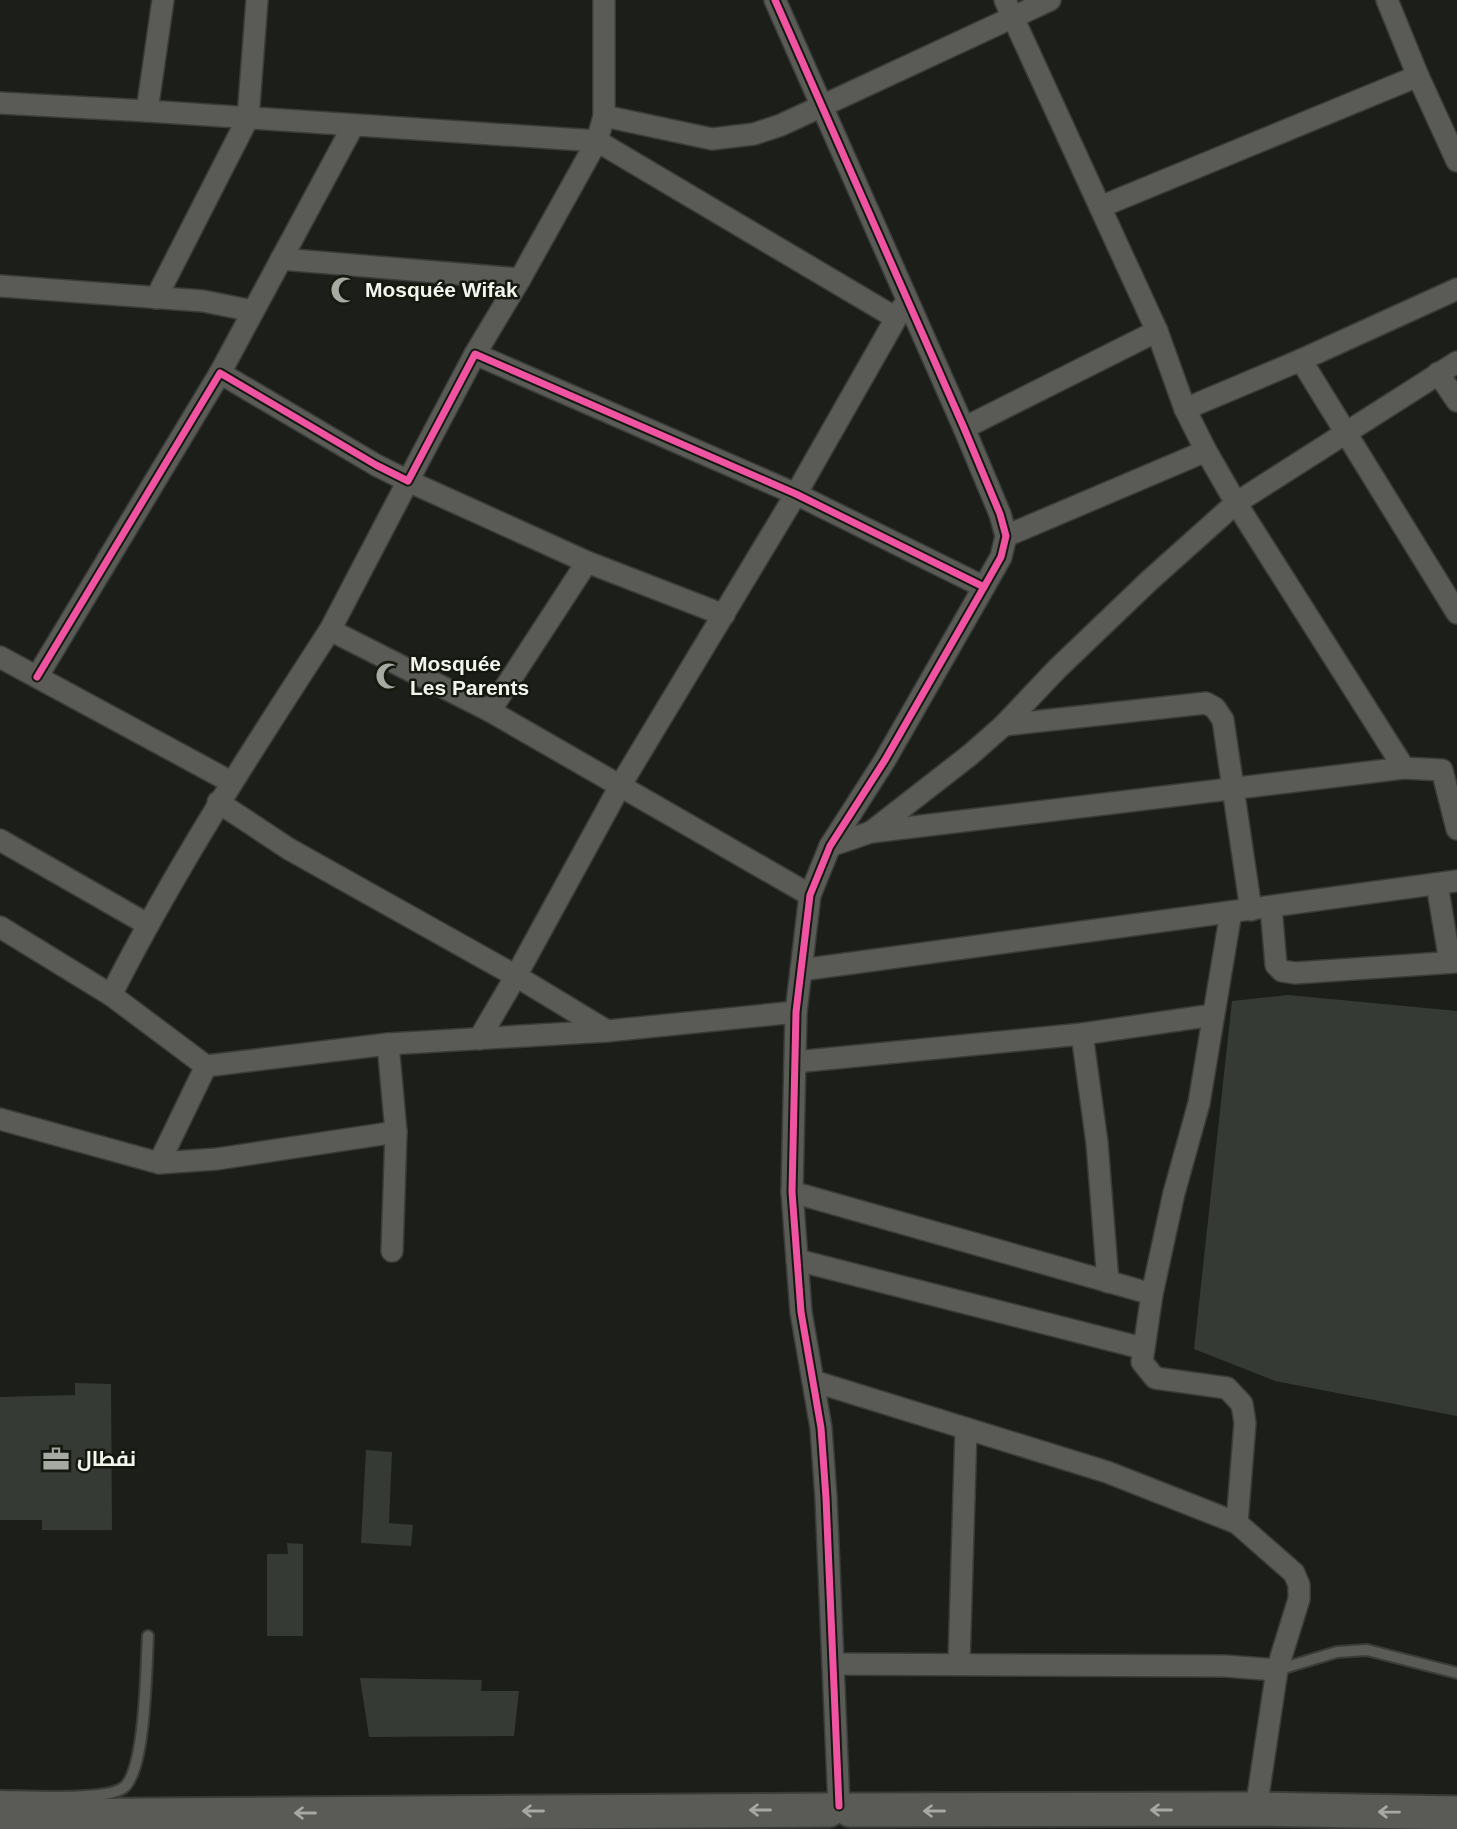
<svg xmlns="http://www.w3.org/2000/svg" width="1457" height="1829" font-family="Helvetica,Cairo,sans-serif">
	<style>
		.building { fill: #363a35 }
		.lines { fill: none; stroke-linecap: round; stroke-linejoin: round }
		.service-casing { stroke: #3a3c38; stroke-width: 14 }
		.minor-casing { stroke: #3a3c38; stroke-width: 24 }
		.primary-casing { stroke: #3a3c38; stroke-width: 37 }
		.service { stroke: #5a5a57; stroke-width: 10 }
		.minor { stroke: #5a5a57; stroke-width: 21 }
		.primary { stroke: #5a5b56; stroke-width: 33 }
		.cycleway-casing { stroke: #14180e; stroke-width: 11 }
		.cycleway { stroke: #f153a3; stroke-width: 7 }
		.oneway { stroke: #a6a8a2 }
		.labels { text-anchor: middle; stroke-width: 5; stroke-linejoin: round; paint-order: stroke }
		.poi-label { font-size: 21px; font-weight: bold; fill: #f2f5ee; stroke: #14180e; text-anchor: start }
	</style>
	<rect width="100%" height="100%" fill="#1c1f19"/>
	<g class="building">
		<polygon points="1288,995 1457,1011 1457,1416 1275,1381 1194,1349 1232,1001"/>
		<polygon points="75,1383 111,1384 112,1530 42,1530 42,1520 0,1520 0,1397 75,1395"/>
		<polygon points="366,1450 392,1452 389,1523 413,1525 411,1546 361,1543"/>
		<polygon points="287,1543 303,1544 303,1636 267,1636 267,1554 288,1554"/>
		<polygon points="360,1678 482,1680 481,1691 519,1691 514,1736 369,1737"/>
	</g>
	<g class="lines">
		<g class="service-casing">
			<g id="service">
				<polyline points="1277,1670 1337,1652 1367,1650 1457,1673"/>
				<path d="M0 1796C25 1796 105 1801 123 1788 146 1772 146 1665 148 1636"/>
			</g>
		</g>
		<g class="minor-casing">
			<g id="minor">
				<polyline points="163,0 147,111 597,141 896,318"/>
				<polyline points="775,0 964,428 1000,514 1006,536 1001,557 984,587 885,760 830,846 810,895 796,1012 792,1192 801,1312 821,1428 826,1498 839,1806"/>
				<polyline points="1005,0 1157,331 1185,409"/>
				<polyline points="1387,0 1418,76 1457,161"/>
				<polyline points="0,103 147,111"/>
				<polyline points="604,116 712,139 754,134 781,125 1050,0"/>
				<polyline points="1100,207 1418,76"/>
				<polyline points="281,259 520,279"/>
				<polyline points="0,286 203,301 253,311"/>
				<polyline points="1457,289 1301,360 1185,409 1206,451 1236,503 1404,768 1442,770 1457,829"/>
				<polyline points="156,298 248,118 257,0"/>
				<polyline points="475,354 520,279 597,141 604,116 604,0"/>
				<polyline points="1301,360 1457,613"/>
				<polyline points="220,373 353,126"/>
				<polyline points="1438,373 1457,401"/>
				<polyline points="964,428 1157,331"/>
				<polyline points="1006,536 1206,451"/>
				<polyline points="330,630 408,481 587,562 724,615"/>
				<polyline points="0,657 231,782"/>
				<polyline points="37,677 220,373 376,465 408,481 475,354 796,494 984,587"/>
				<polyline points="490,711 587,562"/>
				<polyline points="1004,725 1206,703 1215,708 1223,720 1251,910"/>
				<polyline points="218,802 289,849 516,976 607,1031 796,1012"/>
				<polyline points="871,832 970,755 1004,725 1057,669 1150,580 1236,503 1457,362"/>
				<polyline points="0,840 147,924"/>
				<polyline points="830,846 871,832 1404,768"/>
				<polyline points="1437,884 1450,962"/>
				<polyline points="1271,907 1276,965 1282,971 1295,973 1457,962"/>
				<polyline points="1231,912 1199,1103 1174,1193 1152,1294 1142,1362 1155,1378 1227,1388 1242,1404 1245,1423 1237,1523"/>
				<polyline points="0,927 111,995 206,1066"/>
				<polyline points="801,970 1457,881"/>
				<path d="M111 995C176 867 252 750 330 630L490 711 810 895"/>
				<polyline points="1082,1034 1097,1143 1108,1282"/>
				<polyline points="479,1039 516,976 620,786 796,494 902,308"/>
				<polyline points="388,1044 396,1132 392,1251"/>
				<polyline points="795,1062 1082,1034 1213,1015"/>
				<polyline points="0,1119 159,1163 206,1066 388,1044 607,1031"/>
				<polyline points="159,1163 217,1159 396,1132"/>
				<polyline points="792,1192 1152,1294"/>
				<polyline points="797,1260 1142,1348"/>
				<polyline points="813,1381 1107,1472 1237,1523 1294,1573 1299,1585 1299,1599 1277,1670"/>
				<polyline points="959,1663 966,1429"/>
				<polyline points="833,1664 1225,1666 1277,1670 1256,1809"/>
			</g>
		</g>
		<g class="primary-casing">
			<g id="primary">
				<polyline points="850,1810 1256,1809 1457,1813"/>
				<polyline points="0,1816 829,1810"/>
			</g>
		</g>
		<use href="#service" class="service"/>
		<use href="#minor" class="minor"/>
		<use href="#primary" class="primary"/>
		<g class="cycleway-casing">
			<g id="cycleway">
				<polyline points="775,0 964,428 1000,514 1006,536 1001,557 984,587 885,760 830,846 810,895 796,1012 792,1192 801,1312 821,1428 826,1498 839,1806"/>
				<polyline points="37,677 220,373 376,465 408,481 475,354 796,494 984,587"/>
			</g>
		</g>
		<use href="#cycleway" class="cycleway"/>
	</g>
	<defs><path id="oneway-shaft" d="M-6 0H5M1.5-3L5.5 0L1.5 3" fill="none" stroke-width="1.6" stroke-linecap="round" stroke-linejoin="round" transform="scale(1.75)"/></defs>
	<g class="oneway">
		<use href="#oneway-shaft" transform="translate(760 1810) rotate(180)"/>
		<use href="#oneway-shaft" transform="translate(1161 1810) rotate(180)"/>
		<use href="#oneway-shaft" transform="translate(533 1811) rotate(180)"/>
		<use href="#oneway-shaft" transform="translate(934 1811) rotate(180)"/>
		<use href="#oneway-shaft" transform="translate(1389 1812) rotate(-179)"/>
		<use href="#oneway-shaft" transform="translate(305 1813) rotate(180)"/>
	</g>
	<defs>
		<g id="mosque-bare" transform="scale(2.1)"><path d="M3.5-4.9A6 6 0 1 0 3.5 4.9A5 5 0 1 1 3.5-4.9Z" fill="#a7aaa3" stroke="#14180e" stroke-width="2.5" paint-order="stroke"/></g>
		<g id="office-bare" transform="scale(2.1)"><path d="M-6-3h4V-5.5h4V-3h4V5H-6ZM-1-4.5V-3h2v-1.5ZM-6 0V1H6V0Z" fill="#a7aaa3" stroke="#14180e" stroke-width="2.5" paint-order="stroke"/></g>
	</defs>
	<g fill-rule="evenodd">
		<use href="#mosque-bare" x="344" y="290"/>
		<use href="#mosque-bare" x="389" y="676"/>
		<use href="#office-bare" x="56" y="1459"/>
	</g>
	<g class="labels">
		<g class="poi-label">
			<text x="365" y="297">Mosquée Wifak</text>
			<text x="410" y="671">Mosquée<tspan x="410" dy="24">Les Parents</tspan></text>
			<text x="77" y="1466">نفطال</text>
		</g>
	</g>
</svg>
